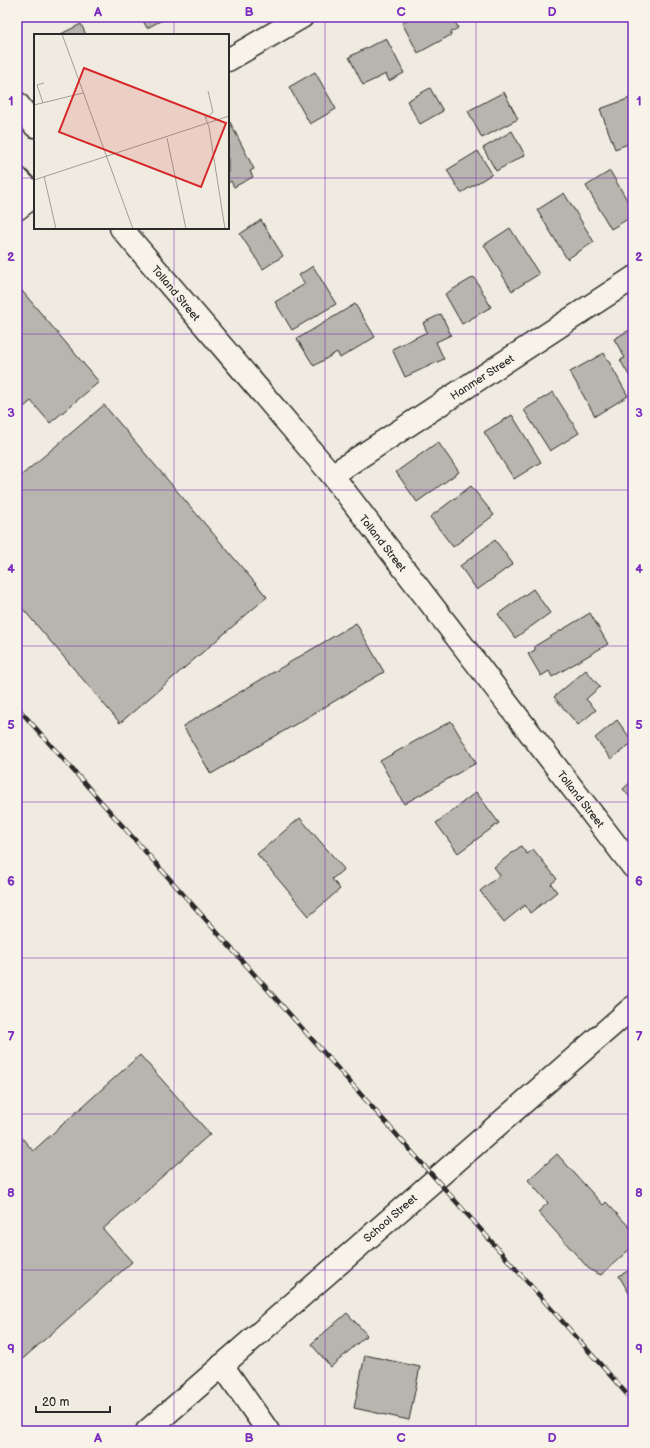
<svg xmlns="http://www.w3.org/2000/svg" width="650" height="1448" font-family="'Balsamiq Sans',sans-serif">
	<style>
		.building { fill: #b8b5ae; stroke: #2b2b2b }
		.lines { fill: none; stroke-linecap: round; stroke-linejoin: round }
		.minor-casing { stroke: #2b2b2b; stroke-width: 25 }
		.major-casing { stroke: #2b2b2b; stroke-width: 25 }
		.minor { stroke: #f7f3e8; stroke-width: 22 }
		.major { stroke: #f7f3e8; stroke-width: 22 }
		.rail-casing { stroke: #2b2b2b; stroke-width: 4.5 }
		.rail { stroke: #f7f3e8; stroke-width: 3; stroke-dasharray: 9; stroke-linecap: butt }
		.grid { fill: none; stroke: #7b2cbf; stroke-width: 1; stroke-opacity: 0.55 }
		.labels { text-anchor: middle; stroke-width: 3; stroke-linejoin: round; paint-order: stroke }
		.street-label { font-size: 11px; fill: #2b2b2b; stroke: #f7f3e8 }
		.inset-road { fill: none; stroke: #a19e98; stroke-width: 1 }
		.view { fill: #d62828; fill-opacity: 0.15; stroke: #d62828; stroke-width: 2 }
		.inset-edge { fill: none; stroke: #2b2b2b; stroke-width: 2 }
		.neatline { fill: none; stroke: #7b2cbf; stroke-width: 1.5 }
		.grid-label { font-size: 13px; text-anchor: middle; font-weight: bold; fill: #7b2cbf }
	</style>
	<rect width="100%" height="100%" fill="#efebe0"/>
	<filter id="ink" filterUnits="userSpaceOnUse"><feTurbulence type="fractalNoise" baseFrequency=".025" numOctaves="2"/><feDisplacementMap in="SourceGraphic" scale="8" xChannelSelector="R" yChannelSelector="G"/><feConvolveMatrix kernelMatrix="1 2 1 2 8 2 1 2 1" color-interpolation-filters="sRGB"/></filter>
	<g filter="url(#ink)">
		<g class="building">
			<polygon points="141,17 168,17 147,28"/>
			<polygon points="412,17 453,17 458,28 451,32 451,35 418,53 402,23"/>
			<polygon points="624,17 633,17 633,34"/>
			<polygon points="81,24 86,35 59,35"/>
			<polygon points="386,38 404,73 389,81 386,74 363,85 349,57"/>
			<polygon points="315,72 336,109 310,124 289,87"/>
			<polygon points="430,88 443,111 420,124 407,101"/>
			<polygon points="504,92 518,119 482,138 468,111"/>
			<polygon points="633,97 633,142 615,149 600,109"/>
			<polygon points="230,122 254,169 250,171 253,177 234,187 231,181 228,183 228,123"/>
			<polygon points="512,131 525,155 496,171 483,148"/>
			<polygon points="478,151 492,174 461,193 447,170"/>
			<polygon points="610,171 633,210 633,216 611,229 586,186"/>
			<polygon points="564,193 594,242 567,259 537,210"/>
			<polygon points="261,220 283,256 263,269 240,234"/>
			<polygon points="510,228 539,274 512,291 484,245"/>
			<polygon points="313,266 336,304 292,330 275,302 305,284 299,275"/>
			<polygon points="474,277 491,307 462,324 445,294"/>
			<polygon points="17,285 99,382 50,423 31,401 17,413"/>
			<polygon points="355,304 375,337 340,358 337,352 314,366 297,339"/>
			<polygon points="441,314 451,335 436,342 444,359 405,377 392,349 427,332 423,323"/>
			<polygon points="633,328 633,375 630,377 620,360 625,358 614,339"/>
			<polygon points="604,353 628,396 595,416 570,372"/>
			<polygon points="553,392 579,433 550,451 524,410"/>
			<polygon points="104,405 267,597 120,723 17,602 17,479"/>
			<polygon points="512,415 541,462 514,479 484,432"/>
			<polygon points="438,442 459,472 417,502 396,472"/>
			<polygon points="471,486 494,515 453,547 430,517"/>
			<polygon points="495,540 513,564 477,590 460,566"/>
			<polygon points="533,589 550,613 515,638 498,614"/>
			<polygon points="590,613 608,644 552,677 549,671 541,676 528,654 535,650 535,646"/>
			<polygon points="356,623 384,672 211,774 183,726"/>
			<polygon points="586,670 600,687 586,699 596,710 578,725 554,697"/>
			<polygon points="617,720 633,742 611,759 595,738"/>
			<polygon points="451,721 476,763 404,804 380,761"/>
			<polygon points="633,780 633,801 623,789"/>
			<polygon points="476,792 499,823 458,853 436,823"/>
			<polygon points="300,818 344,869 332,879 340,889 309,916 257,854"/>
			<polygon points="521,846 527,854 533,849 557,879 551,884 557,892 530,913 525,905 504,922 480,891 500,875 494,867"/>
			<polygon points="140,1055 210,1134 103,1229 132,1262 17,1364 17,1132 33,1151"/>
			<polygon points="557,1154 603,1205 606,1202 633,1231 633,1246 601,1275 590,1270 538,1212 548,1203 528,1180"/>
			<polygon points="633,1268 633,1300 619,1276"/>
			<polygon points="347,1313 367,1335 331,1367 311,1344"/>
			<polygon points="365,1355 420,1367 409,1420 354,1408"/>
		</g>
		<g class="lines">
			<g class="minor-casing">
				<g id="minor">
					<polyline points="228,60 302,17"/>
					<polyline points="17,178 34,195"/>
					<polyline points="17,209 35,195"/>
					<polyline points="332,475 633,278"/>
					<polyline points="222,1365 268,1431"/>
				</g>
			</g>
			<g class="major-casing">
				<g id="major">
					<polyline points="17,103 35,126"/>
					<polyline points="121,228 332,475 633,867"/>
					<polyline points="147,1431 633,1007"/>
				</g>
			</g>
			<use href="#minor" class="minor"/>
			<use href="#major" class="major"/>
			<g class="rail-casing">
				<polyline id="rail" points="17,707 633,1401"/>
			</g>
			<use href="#rail" class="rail"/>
		</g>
	</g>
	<path class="grid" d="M174 17V35M325 17V1431M476 17V1431M17 178H35M228 178H633M174 228V1431M17 334H633M17 490H633M17 646H633M17 802H633M17 958H633M17 1114H633M17 1270H633"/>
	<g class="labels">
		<g class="street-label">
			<text transform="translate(176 293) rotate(50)" y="4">Tolland Street</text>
			<text transform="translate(482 377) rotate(-33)" y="4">Hanmer Street</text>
			<text transform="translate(383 543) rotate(52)" y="4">Tolland Street</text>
			<text transform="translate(581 799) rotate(52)" y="4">Tolland Street</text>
			<text transform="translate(390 1218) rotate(-41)" y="4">School Street</text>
		</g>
	</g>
	<g transform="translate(34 34)">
		<rect width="195" height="195" fill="#efebe0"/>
		<path class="inset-road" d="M28 0 99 195M9 69 3 51 10 49M0 71 49 59M170 80 175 93 191 195M171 85 179 78 174 57M133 104 152 195M10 142 22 195M0 146 195 82"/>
		<path class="view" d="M50 34 192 89 167 153 25 98Z"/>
		<rect width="195" height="195" class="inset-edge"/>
	</g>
	<rect width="650" height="1448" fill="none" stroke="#f7f3e8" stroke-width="44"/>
	<path d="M36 1406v6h74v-6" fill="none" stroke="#2b2b2b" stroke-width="2"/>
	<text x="42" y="1406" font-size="12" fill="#2b2b2b" stroke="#f7f3e8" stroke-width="3" paint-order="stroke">20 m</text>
	<rect x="22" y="22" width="606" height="1404" class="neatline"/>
	<g class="grid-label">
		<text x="98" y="16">A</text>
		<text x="249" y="16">B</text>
		<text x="401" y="16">C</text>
		<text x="552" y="16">D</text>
		<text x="11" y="105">1</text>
		<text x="639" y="105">1</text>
		<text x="11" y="261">2</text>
		<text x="639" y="261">2</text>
		<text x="11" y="417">3</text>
		<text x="639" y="417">3</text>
		<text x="11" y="573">4</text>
		<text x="639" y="573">4</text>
		<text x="11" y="729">5</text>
		<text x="639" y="729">5</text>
		<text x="11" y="885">6</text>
		<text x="639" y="885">6</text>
		<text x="11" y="1041">7</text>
		<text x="639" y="1041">7</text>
		<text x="11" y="1197">8</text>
		<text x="639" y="1197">8</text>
		<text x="11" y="1353">9</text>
		<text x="639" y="1353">9</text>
		<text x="98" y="1442">A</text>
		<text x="249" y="1442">B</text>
		<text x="401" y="1442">C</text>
		<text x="552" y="1442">D</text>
	</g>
</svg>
